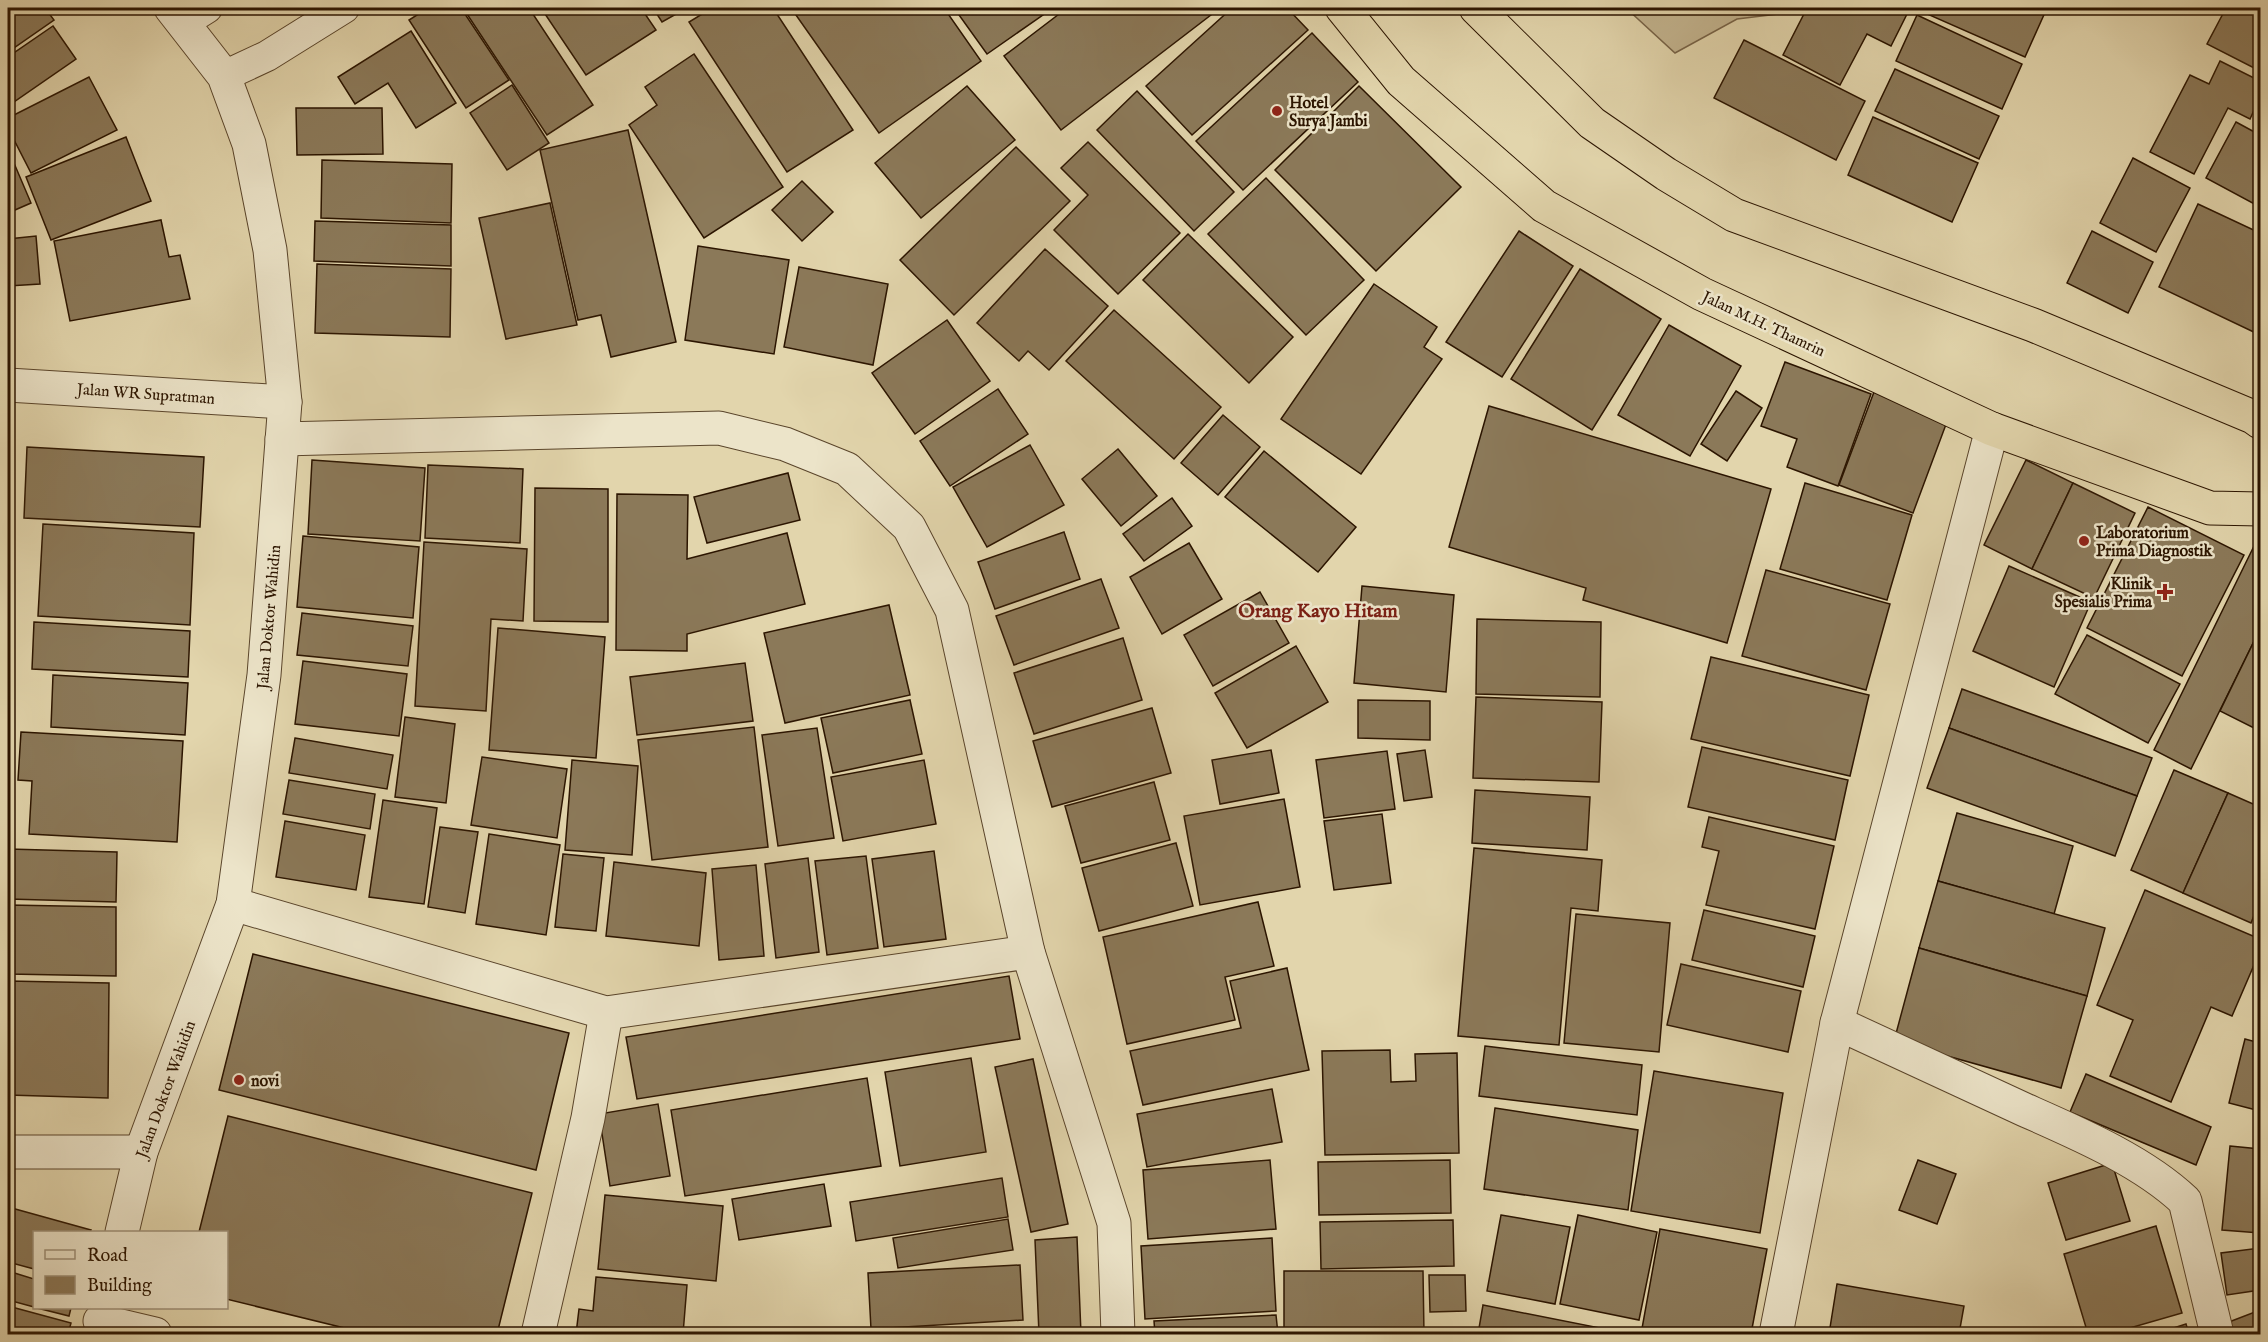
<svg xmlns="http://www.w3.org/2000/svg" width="2268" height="1342" font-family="'IM FELL English',serif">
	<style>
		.green { fill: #c3b48f; stroke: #786448; stroke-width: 1.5 }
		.building { fill: #8b7959; stroke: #2c1500; stroke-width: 1.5 }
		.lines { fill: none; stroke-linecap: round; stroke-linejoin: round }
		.lane-casing { stroke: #5a452b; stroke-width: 32 }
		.street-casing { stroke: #5a452b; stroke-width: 35 }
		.highway-casing { stroke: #2c1500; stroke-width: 35 }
		.lane { stroke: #ece4c9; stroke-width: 30 }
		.street { stroke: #ece4c9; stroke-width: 33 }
		.highway { stroke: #e2d5ac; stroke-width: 33 }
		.poi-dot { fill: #8f2418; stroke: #ece4c9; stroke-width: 2 }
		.labels { text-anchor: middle; stroke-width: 5; stroke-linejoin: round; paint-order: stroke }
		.poi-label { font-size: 16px; font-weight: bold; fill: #2c1500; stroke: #ece4c9; text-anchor: start }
		.street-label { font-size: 16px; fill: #2c1500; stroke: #ece4c9 }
		.quarter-label { font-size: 20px; font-weight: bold; fill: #7a1f14; stroke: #ece4c9 }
	</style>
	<rect width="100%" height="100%" fill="#e2d5ac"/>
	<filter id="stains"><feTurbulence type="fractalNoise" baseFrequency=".00333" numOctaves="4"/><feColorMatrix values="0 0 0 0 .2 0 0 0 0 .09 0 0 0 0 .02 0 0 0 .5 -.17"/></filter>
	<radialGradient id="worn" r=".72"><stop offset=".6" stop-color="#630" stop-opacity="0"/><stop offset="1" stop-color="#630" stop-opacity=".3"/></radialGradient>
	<polygon class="green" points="1626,8 1782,8 1778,14 1737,19 1675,53"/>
	<g class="building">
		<polygon points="8,8 45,8 54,20 8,52"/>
		<polygon points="428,8 461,8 509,80 466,108 409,20"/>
		<polygon points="463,8 529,8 593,105 547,135"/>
		<polygon points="541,8 641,8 656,30 586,75"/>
		<polygon points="653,8 687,8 662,22"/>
		<polygon points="712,8 773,8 853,130 787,172 689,22"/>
		<polygon points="791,8 944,8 981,61 879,133"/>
		<polygon points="954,8 1053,8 987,54"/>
		<polygon points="1067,8 1220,8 1061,130 1004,56"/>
		<polygon points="1232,8 1287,8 1308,30 1192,135 1146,86"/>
		<polygon points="1807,8 1905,8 1909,10 1891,46 1867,34 1840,85 1783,55"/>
		<polygon points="1919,8 2047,8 2025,57 1918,10"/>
		<polygon points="2226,8 2260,8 2260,71 2207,44"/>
		<polygon points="1917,15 2022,64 2002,109 1896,61"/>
		<polygon points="53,26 76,59 8,106 8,57"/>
		<polygon points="411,31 456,103 416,128 388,83 355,104 338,77"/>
		<polygon points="1312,33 1358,82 1243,190 1196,141"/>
		<polygon points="1744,40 1865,101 1836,160 1714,98"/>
		<polygon points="694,54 783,187 704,238 629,125 657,105 645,87"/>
		<polygon points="2220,61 2260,81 2260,97 2250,119 2228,108 2194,174 2150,152 2190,75 2209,84"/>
		<polygon points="1895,69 1999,116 1979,159 1875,111"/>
		<polygon points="89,77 117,130 31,173 8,128 8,118"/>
		<polygon points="512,85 549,143 507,170 470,113"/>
		<polygon points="967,86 1015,140 921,218 875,163"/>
		<polygon points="1359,86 1461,187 1376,271 1275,170"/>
		<polygon points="1137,91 1234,192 1194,231 1097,130"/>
		<polygon points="296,108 382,108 383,154 297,155"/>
		<polygon points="1873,117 1978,163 1952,222 1848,175"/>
		<polygon points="2236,122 2260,135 2260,207 2206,178"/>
		<polygon points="628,130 676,342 611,357 601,315 578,320 540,150"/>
		<polygon points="126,137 151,201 51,240 26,177"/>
		<polygon points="1088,142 1180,233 1118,294 1054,230 1088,195 1061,168"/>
		<polygon points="1016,147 1070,201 954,315 900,260"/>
		<polygon points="8,149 31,203 8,213"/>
		<polygon points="2133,158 2190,188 2156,252 2100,223"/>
		<polygon points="322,160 452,164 451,223 321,218"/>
		<polygon points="1266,178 1364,280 1306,335 1208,234"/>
		<polygon points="802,181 833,212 802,241 772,210"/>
		<polygon points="550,203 577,325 506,339 479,218"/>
		<polygon points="2198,204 2260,233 2260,335 2159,287"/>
		<polygon points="161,220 169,257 180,255 190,299 70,321 54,241"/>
		<polygon points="315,221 451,225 451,266 314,261"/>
		<polygon points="1519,231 1573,266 1502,377 1446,342"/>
		<polygon points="2092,231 2153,262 2128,313 2067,283"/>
		<polygon points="1188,234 1293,337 1249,383 1143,280"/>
		<polygon points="36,236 40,284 8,286 8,239"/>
		<polygon points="698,246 789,260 774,354 685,340"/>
		<polygon points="1045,249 1108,306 1049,370 1028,351 1019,361 977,323"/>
		<polygon points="317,264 451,269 450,337 315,333"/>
		<polygon points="799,267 888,284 873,365 784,347"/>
		<polygon points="1580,269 1661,319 1592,430 1511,379"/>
		<polygon points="1374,284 1437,327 1424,347 1442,359 1361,474 1281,419"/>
		<polygon points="1114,310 1221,407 1174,459 1066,361"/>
		<polygon points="947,320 990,381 915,434 872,373"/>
		<polygon points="1669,325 1741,366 1690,456 1618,415"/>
		<polygon points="1785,362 1871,394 1838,486 1787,467 1797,439 1761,426"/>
		<polygon points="998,389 1028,434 950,486 920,441"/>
		<polygon points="1736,391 1762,408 1727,461 1701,444"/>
		<polygon points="1874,392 1948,419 1913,513 1839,485"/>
		<polygon points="1489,406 1771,489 1727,643 1583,600 1586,588 1449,547"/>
		<polygon points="1223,415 1260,447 1218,495 1181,463"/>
		<polygon points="1030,445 1064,505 987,547 953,487"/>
		<polygon points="27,447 204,457 200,527 24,518"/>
		<polygon points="1118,449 1157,496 1121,526 1082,479"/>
		<polygon points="1264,451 1356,527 1318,572 1225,497"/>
		<polygon points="312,460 425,468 420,541 308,534"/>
		<polygon points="2026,460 2073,483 2032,569 1984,545"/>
		<polygon points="428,465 523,469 520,543 425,538"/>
		<polygon points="788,473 800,520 707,543 694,497"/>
		<polygon points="1805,483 1912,515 1887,600 1780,569"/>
		<polygon points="2073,483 2135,513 2094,598 2032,569"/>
		<polygon points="535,488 608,489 608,622 534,621"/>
		<polygon points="617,494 688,495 687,559 787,533 805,604 687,634 687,651 616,650"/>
		<polygon points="1172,498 1192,526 1144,561 1123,534"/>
		<polygon points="2148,507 2244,555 2182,676 2087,628"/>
		<polygon points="43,524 194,533 190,625 38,616"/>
		<polygon points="1064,532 1080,579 995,609 978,562"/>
		<polygon points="303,536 419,547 413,618 297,607"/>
		<polygon points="424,542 527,549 523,621 491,619 486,711 415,706"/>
		<polygon points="1189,543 1222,599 1162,634 1130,577"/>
		<polygon points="2254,546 2260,550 2260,629 2191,769 2154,750"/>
		<polygon points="2009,566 2091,602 2054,687 1973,651"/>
		<polygon points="1766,570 1890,604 1866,690 1742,656"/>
		<polygon points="1101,579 1119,628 1014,665 996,616"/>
		<polygon points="1362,586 1454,595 1446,692 1354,683"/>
		<polygon points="1260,592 1289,643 1213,686 1184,635"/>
		<polygon points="889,605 910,695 785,723 764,633"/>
		<polygon points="302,613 413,626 408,666 297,655"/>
		<polygon points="1477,619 1601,622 1600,697 1476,694"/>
		<polygon points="34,622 190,631 188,677 32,669"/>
		<polygon points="498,628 605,637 596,758 489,750"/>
		<polygon points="2260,629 2260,731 2220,711"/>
		<polygon points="2087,635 2180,684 2148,743 2055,694"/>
		<polygon points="1123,638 1142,700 1034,734 1014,673"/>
		<polygon points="1296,646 1328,702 1247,748 1215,693"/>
		<polygon points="1711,657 1869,695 1850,776 1691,739"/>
		<polygon points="303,661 407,674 399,736 295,724"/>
		<polygon points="745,663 753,721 637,735 630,677"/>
		<polygon points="53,675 188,683 185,735 51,727"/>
		<polygon points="1962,689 2152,758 2137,796 1949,728"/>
		<polygon points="1476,697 1602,702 1599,782 1473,778"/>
		<polygon points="910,700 922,754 833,773 821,718"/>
		<polygon points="1358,700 1430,701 1430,740 1358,738"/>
		<polygon points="1152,708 1171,773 1052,807 1033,741"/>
		<polygon points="405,717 455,724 446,803 395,797"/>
		<polygon points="754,727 768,847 652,860 638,740"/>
		<polygon points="817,728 834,838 778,846 762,735"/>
		<polygon points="1949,728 2137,796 2115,856 1927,788"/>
		<polygon points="21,732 183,741 177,842 29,834 32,781 18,780"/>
		<polygon points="295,738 393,755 387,789 289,773"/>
		<polygon points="1702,747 1848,780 1835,840 1688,807"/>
		<polygon points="1271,750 1279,793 1220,804 1212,760"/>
		<polygon points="1425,750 1432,797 1404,801 1397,754"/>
		<polygon points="1387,751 1395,809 1324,818 1316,760"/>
		<polygon points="482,757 567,769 557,838 471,825"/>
		<polygon points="572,760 638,766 632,855 565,850"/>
		<polygon points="924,760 936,824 843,841 831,777"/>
		<polygon points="2174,770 2228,793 2183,893 2131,870"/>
		<polygon points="289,780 375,794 370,829 283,814"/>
		<polygon points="1154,782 1170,840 1081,863 1065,806"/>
		<polygon points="1475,790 1590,797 1587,850 1472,843"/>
		<polygon points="2228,793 2260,807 2260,900 2251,923 2183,893"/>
		<polygon points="1284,799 1300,887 1200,905 1184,816"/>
		<polygon points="383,800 437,808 424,904 369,897"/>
		<polygon points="1957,813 2073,846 2054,914 1938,881"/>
		<polygon points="1382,814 1391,883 1334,890 1324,821"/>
		<polygon points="1709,817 1834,846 1815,929 1706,905 1719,851 1702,847"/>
		<polygon points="285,821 365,835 356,890 276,877"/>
		<polygon points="440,827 478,832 465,913 428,907"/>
		<polygon points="489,834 560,845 546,935 476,924"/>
		<polygon points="1176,843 1193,906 1099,931 1082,868"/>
		<polygon points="1474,848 1602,860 1598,911 1571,908 1559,1045 1458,1036"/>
		<polygon points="8,849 117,852 116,902 8,899"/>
		<polygon points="934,851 946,939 884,947 872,859"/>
		<polygon points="563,854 604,858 596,931 555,927"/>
		<polygon points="866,856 878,948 827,955 815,861"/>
		<polygon points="808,858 819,952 776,958 765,864"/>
		<polygon points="614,862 706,873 699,946 606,936"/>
		<polygon points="756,865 764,956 719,960 712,869"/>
		<polygon points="1938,881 2105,928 2087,996 1919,948"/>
		<polygon points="2145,890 2260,939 2260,951 2232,1016 2211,1007 2171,1102 2110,1076 2133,1020 2097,1005"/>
		<polygon points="1258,902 1274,966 1225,977 1235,1020 1127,1044 1103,937"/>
		<polygon points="8,905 116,907 116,976 8,974"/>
		<polygon points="1704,910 1815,936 1803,987 1692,960"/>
		<polygon points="1576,914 1670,923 1659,1052 1564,1043"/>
		<polygon points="1919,948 2087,996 2061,1088 1894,1041"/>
		<polygon points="253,954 569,1033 536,1170 219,1090"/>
		<polygon points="1681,964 1801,991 1788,1052 1667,1025"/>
		<polygon points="1287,968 1309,1070 1143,1105 1130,1051 1241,1028 1230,981"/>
		<polygon points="1009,976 1020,1039 637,1099 626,1037"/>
		<polygon points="8,981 109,983 108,1098 8,1095"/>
		<polygon points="2245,1039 2260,1043 2260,1111 2229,1103"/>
		<polygon points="1485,1046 1642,1065 1637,1115 1479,1096"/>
		<polygon points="1390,1050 1391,1082 1416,1081 1415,1054 1457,1053 1459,1153 1325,1155 1322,1051"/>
		<polygon points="971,1058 986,1152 900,1166 885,1072"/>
		<polygon points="1033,1059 1068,1224 1031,1232 995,1067"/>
		<polygon points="1654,1071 1783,1093 1760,1233 1631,1211"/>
		<polygon points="2086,1074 2211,1127 2196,1165 2070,1112"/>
		<polygon points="867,1078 881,1166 685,1196 671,1110"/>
		<polygon points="1272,1089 1282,1142 1147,1167 1137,1114"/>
		<polygon points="658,1104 670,1176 610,1186 599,1114"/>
		<polygon points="1495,1108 1638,1130 1628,1210 1484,1189"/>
		<polygon points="228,1116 532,1193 497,1334 369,1334 226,1299 226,1232 199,1232"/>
		<polygon points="2230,1146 2260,1149 2260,1233 2222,1230"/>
		<polygon points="1270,1160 1276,1229 1148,1239 1143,1170"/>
		<polygon points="1450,1160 1451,1213 1319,1215 1318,1162"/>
		<polygon points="1918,1160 1956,1174 1937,1224 1899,1210"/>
		<polygon points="2112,1163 2130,1221 2066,1240 2048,1183"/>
		<polygon points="1002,1178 1008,1217 856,1241 850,1202"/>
		<polygon points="824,1184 831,1226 739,1240 732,1199"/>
		<polygon points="605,1195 723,1206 716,1281 598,1269"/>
		<polygon points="8,1207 91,1230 90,1232 34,1232 34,1269 8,1262"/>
		<polygon points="1501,1215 1570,1227 1555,1304 1487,1291"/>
		<polygon points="1578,1215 1657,1232 1639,1320 1560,1304"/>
		<polygon points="1008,1219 1013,1250 898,1268 893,1238"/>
		<polygon points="1453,1220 1454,1266 1321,1269 1320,1222"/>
		<polygon points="2156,1226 2182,1313 2109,1334 2088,1334 2064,1254"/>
		<polygon points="1660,1229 1767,1249 1751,1334 1641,1334"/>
		<polygon points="1077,1237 1081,1334 1039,1334 1035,1240"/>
		<polygon points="1272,1238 1276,1311 1145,1319 1141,1246"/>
		<polygon points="2260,1248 2260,1290 2227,1295 2221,1253"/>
		<polygon points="1020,1265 1023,1320 871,1329 868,1273"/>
		<polygon points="8,1271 34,1279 34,1307 8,1300"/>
		<polygon points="1284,1271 1423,1271 1424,1334 1284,1334"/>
		<polygon points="1429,1275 1465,1275 1466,1311 1430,1312"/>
		<polygon points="596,1277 687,1285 683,1334 576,1334 579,1309 593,1311"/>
		<polygon points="1837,1284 1964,1306 1959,1334 1829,1334"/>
		<polygon points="1483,1305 1605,1329 1604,1334 1478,1334"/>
		<polygon points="8,1306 71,1323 68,1334 8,1334"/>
		<polygon points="37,1308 71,1308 69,1316"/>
		<polygon points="2260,1310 2260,1334 2234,1334 2229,1322"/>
		<polygon points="1276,1315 1278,1334 1155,1334 1154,1321"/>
		<polygon points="2186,1324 2189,1334 2155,1334"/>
		<polygon points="985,1330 985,1334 895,1334 895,1332"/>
	</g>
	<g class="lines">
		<g class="lane-casing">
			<g id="lane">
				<polyline points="183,23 207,8"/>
				<polyline points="224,76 267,56 344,8"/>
			</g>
		</g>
		<g class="street-casing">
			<g id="street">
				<polyline points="8,385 285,402"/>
				<polyline points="282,439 719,428 785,444 847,469 909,527 952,610 1028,952 1114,1223 1118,1334"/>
				<polyline points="233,904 606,1013 1028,952"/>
				<path d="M1837 1023C1900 1052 1963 1081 2025 1110 2077 1133 2143 1161 2185 1201L2217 1334"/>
				<polyline points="8,1152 141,1152"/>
				<polyline points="122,1232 141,1152 233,904 264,675 285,402 270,250 249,144 224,76 171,8"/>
				<polyline points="100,1321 155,1334"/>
				<polyline points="538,1334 588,1118 606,1013"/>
				<polyline points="1776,1334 1837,1023 1992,429"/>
			</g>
		</g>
		<g class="highway-casing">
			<g id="highway">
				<polyline points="1342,8 1401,81 1544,206 1702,294 1992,429 2210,508 2260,509"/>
				<polyline points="1476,8 1592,123 1666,174 1734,215 2033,325 2253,417 2260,422"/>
			</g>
		</g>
		<use href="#lane" class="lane"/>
		<use href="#street" class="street"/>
		<use href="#highway" class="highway"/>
	</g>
	<g class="poi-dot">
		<circle cx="1277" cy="111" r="6"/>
		<circle cx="2084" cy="541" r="6"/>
		<path d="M2162 583h6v6h6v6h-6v6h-6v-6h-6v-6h6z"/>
		<circle cx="239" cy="1080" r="6"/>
	</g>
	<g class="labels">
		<g class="poi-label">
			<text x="1289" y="108">Hotel<tspan x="1289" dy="18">Surya Jambi</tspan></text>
			<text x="2096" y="538">Laboratorium<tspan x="2096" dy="18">Prima Diagnostik</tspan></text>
			<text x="2152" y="589" text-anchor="end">Klinik<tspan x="2152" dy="18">Spesialis Prima</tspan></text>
			<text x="251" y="1086">novi</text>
		</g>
		<g class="street-label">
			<text transform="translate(1764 323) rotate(25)" y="6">Jalan M.H. Thamrin</text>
			<text transform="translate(146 393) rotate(4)" y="6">Jalan WR Supratman</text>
			<text transform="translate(268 617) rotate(-85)" y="6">Jalan Doktor Wahidin</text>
			<text transform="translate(165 1089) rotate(-70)" y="6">Jalan Doktor Wahidin</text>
		</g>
		<g class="quarter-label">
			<text x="1318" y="617">Orang Kayo Hitam</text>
		</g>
	</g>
	<rect width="2268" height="1342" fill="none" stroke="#e2d5ac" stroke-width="30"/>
	<rect x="9" y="9" width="2250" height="1324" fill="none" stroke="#2c1500" stroke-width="3"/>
	<rect x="15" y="15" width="2238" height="1312" fill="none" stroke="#2c1500" stroke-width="1.5"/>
	<rect x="33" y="1231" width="195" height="78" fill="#ece4c9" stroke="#9f9179" stroke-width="1.5"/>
	<rect x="45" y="1250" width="30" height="9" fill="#ece4c9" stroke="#9f9179" stroke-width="1.5"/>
	<text x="87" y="1261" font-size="18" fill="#2c1500">Road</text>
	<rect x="45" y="1276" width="30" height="18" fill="#8b7959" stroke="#9f9179" stroke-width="1.5"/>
	<text x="87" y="1291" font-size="18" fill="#2c1500">Building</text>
	<rect width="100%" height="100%" filter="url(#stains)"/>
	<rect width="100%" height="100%" fill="url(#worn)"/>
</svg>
